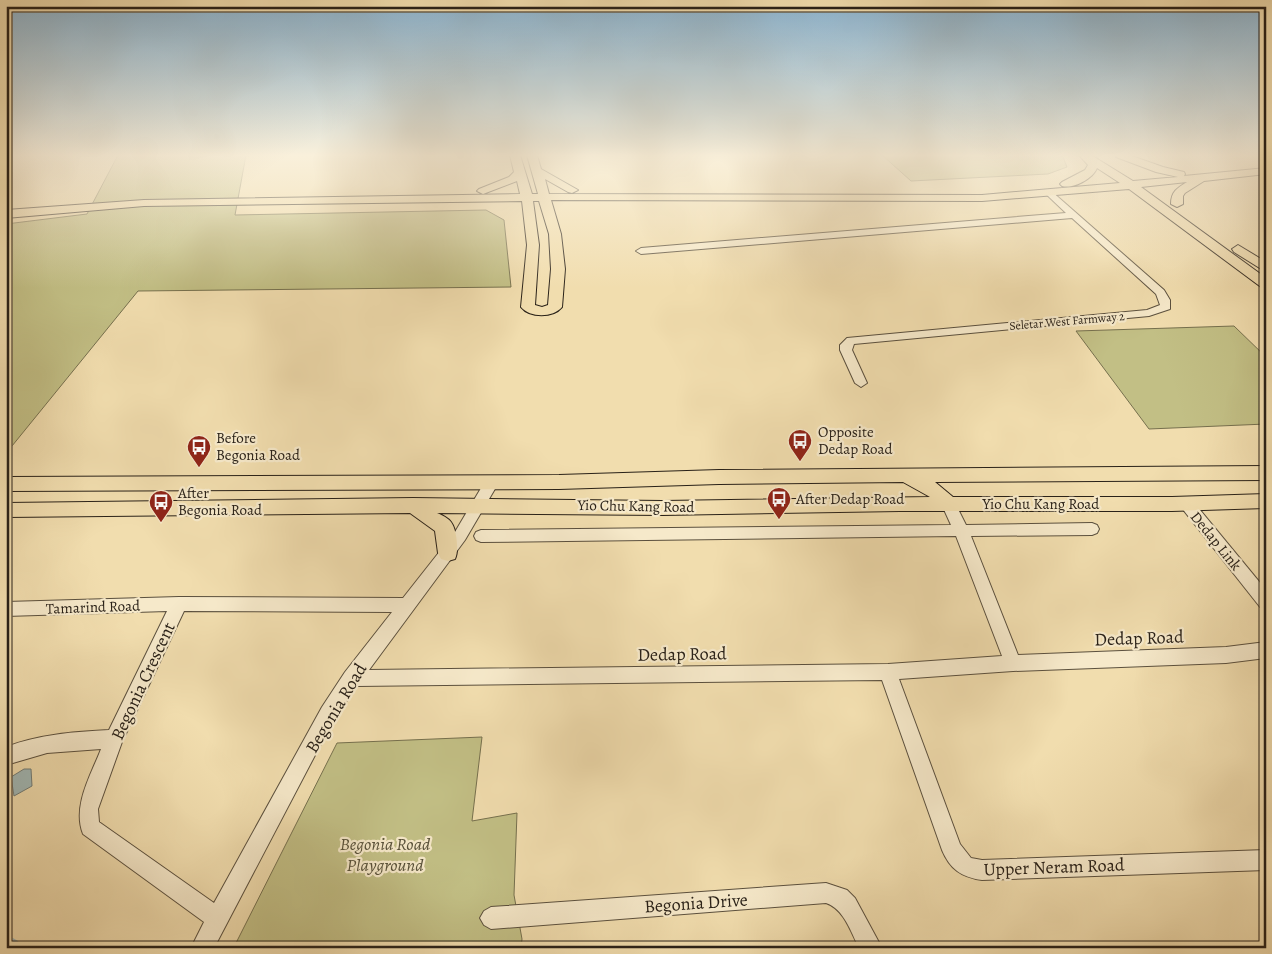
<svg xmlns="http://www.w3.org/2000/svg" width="1272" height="954" font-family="Alegreya,serif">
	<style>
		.green { fill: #c2bf85; stroke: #76704e }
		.water { fill: #a1b8b6; stroke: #717c77 }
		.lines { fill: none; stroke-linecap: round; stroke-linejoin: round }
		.canal { fill: #a1b8b6; fill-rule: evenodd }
		.minor-casing { stroke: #5b503e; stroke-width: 2 }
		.major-casing { stroke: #292118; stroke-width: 2 }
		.minor { fill: #f6e9ca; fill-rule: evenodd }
		.major { fill: #f1ddae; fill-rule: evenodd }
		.labels { text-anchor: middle; stroke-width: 4.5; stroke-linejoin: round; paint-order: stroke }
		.far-street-label { font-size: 12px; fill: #292118; stroke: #f6e9ca }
		.poi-label { font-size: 15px; fill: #292118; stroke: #f6e9ca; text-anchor: start }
		.street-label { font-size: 15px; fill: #292118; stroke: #f6e9ca }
		.near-street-label { font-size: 18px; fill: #292118; stroke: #f6e9ca }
		.near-park-label { font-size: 18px; font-style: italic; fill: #575039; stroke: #f6e9ca }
	</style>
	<rect width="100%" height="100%" fill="#f1ddae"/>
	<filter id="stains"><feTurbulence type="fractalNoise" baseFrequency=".004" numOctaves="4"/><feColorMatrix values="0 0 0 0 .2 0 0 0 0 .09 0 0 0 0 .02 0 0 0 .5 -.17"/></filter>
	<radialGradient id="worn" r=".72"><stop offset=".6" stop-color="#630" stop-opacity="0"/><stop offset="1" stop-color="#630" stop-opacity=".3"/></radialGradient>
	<g class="green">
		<polygon points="118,155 246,155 235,215 486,210 504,220 511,287 138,291 12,446 6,446 6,224 87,214"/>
		<polygon points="882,155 1059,155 1063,157 1067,167 1048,174 911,181"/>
		<polygon points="1234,326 1266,357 1266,424 1149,429 1076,331"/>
		<polygon points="482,737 472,821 517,813 514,895 522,939 521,948 251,948 236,943 337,743"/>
	</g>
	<polygon class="water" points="24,769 31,769 32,786 14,796 11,777"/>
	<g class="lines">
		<polygon class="canal" points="6,934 18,941 21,948 6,948"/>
		<g class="minor-casing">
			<g id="minor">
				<polygon points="1050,190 1164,290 1170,300 1170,309 1149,316 854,344 852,350 867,383 861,387 855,383 840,350 840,345 847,338 1147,310 1160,305 1156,294 1072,218 641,254 636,251 641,248 1066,213 1047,195 1047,191"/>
				<path d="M492 477 497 478 499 482 465 540 369 670 888 664 1002 656 956 536 481 542 476 540 474 536 476 532 481 530 951 525 941 503 943 499 948 497 953 499 966 525 1092 523 1097 525 1099 529 1097 533 1092 535 971 536 1018 655 1226 647 1266 642V658L1226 663 1013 671 899 679 960 844 971 858 982 860 1266 850V870L982 880C961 877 950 869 942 850L882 680 357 686 334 719 214 948H191L204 922 83 834C72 806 91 775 101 749L47 753 6 765V747C40 734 73 732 109 730L167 611 6 616V602L179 597 403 598 455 532 487 478ZM184 611 392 612 345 672 322 707 214 903 99 822 98 809 122 742Z"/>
				<polygon points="1186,497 1191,499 1266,590 1266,609 1260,607 1181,507 1179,503 1181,499"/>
				<path d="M826 883 847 890 855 898 882 948H859C851 932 844 909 826 903L491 929 484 925 480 918 484 911 491 907Z"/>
			</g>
		</g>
		<g class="major-casing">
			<g id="major">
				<path d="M510 155H520L532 194H538L527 155H537L541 169 578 190 572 193 568 192 545 179 549 194 982 195 1120 183 1097 168C1093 179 1073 189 1062 186L1060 184 1062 182 1085 170 1088 165 1079 155H1091L1133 181 1178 177 1156 172 1116 157 1115 155H1129L1163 167 1184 172 1185 174 1184 176 1266 168V174L1204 181 1185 193 1183 196V204L1177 207 1171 204C1171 192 1177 188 1187 182L1141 187 1266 278V288L1261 287 1129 189 982 201 551 200 561 234 565 269 562 307C553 318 530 318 521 307L527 245 522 201 144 206 6 218V210L144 200 520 194 517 181 483 194 477 191 479 189 509 177 514 172ZM533 201H539L549 234 551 269 548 305 542 307 535 305 539 245Z"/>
				<polygon points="1238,245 1266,262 1266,272 1234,252 1232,249"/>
				<path d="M1266 466V480L935 482 953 497H1172L1266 494V508L1172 511H900L663 515 437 513C442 515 448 518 451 522 457 530 459 551 455 559L448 561 441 559 438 553 435 531 410 513 6 517V503L413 498 663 501 930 497 903 482 719 484 559 489 6 491V477L559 475 719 470Z"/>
			</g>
		</g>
		<use href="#minor" class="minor"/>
		<use href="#major" class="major"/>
	</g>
	<linearGradient id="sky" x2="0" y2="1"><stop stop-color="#8bb6d4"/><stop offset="0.54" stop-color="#f9f0db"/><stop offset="1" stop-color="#f9f0db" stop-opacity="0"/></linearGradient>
	<rect width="1272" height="288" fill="url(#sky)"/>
	<defs>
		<g id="bus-pin" transform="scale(1.25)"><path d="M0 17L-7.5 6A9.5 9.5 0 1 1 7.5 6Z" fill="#8f2418" stroke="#f6e9ca"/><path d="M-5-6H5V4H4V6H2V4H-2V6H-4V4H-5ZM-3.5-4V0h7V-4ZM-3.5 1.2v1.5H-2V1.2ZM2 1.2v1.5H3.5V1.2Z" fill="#fff"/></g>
	</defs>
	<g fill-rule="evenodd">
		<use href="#bus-pin" x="800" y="441"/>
		<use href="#bus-pin" x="199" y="447"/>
		<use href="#bus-pin" x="779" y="499"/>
		<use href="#bus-pin" x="161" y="502"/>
	</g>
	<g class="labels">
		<g class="far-street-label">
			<text transform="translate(1067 321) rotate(-5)" y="4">Seletar West Farmway 2</text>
		</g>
		<g class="poi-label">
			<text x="818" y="437">Opposite<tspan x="818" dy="17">Dedap Road</tspan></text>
			<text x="216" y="443">Before<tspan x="216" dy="17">Begonia Road</tspan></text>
			<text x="178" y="498">After<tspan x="178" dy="17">Begonia Road</tspan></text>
			<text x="796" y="504">After Dedap Road</text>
		</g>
		<g class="street-label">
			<text x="1041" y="509">Yio Chu Kang Road</text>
			<text transform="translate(636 506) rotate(1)" y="5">Yio Chu Kang Road</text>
			<text transform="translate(1216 541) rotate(51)" y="5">Dedap Link</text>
			<text transform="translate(93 607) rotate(-2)" y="5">Tamarind Road</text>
		</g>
		<g class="near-street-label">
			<text transform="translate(1139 638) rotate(-2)" y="6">Dedap Road</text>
			<text transform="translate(682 654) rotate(-1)" y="6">Dedap Road</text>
			<text transform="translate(143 681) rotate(-65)" y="6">Begonia Crescent</text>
			<text transform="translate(336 708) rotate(-59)" y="6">Begonia Road</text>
			<text transform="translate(1054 867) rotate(-2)" y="6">Upper Neram Road</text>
			<text transform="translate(696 903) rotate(-4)" y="6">Begonia Drive</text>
		</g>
		<g class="near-park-label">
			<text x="385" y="850">Begonia Road<tspan x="385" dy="21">Playground</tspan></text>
		</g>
	</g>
	<rect width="1272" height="954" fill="none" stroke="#f1ddae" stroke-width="25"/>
	<rect x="8" y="8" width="1257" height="939" fill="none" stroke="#292118" stroke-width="2.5"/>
	<rect x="12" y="12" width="1247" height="929" fill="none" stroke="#292118"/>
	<rect width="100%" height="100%" filter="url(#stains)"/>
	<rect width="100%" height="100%" fill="url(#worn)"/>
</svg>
